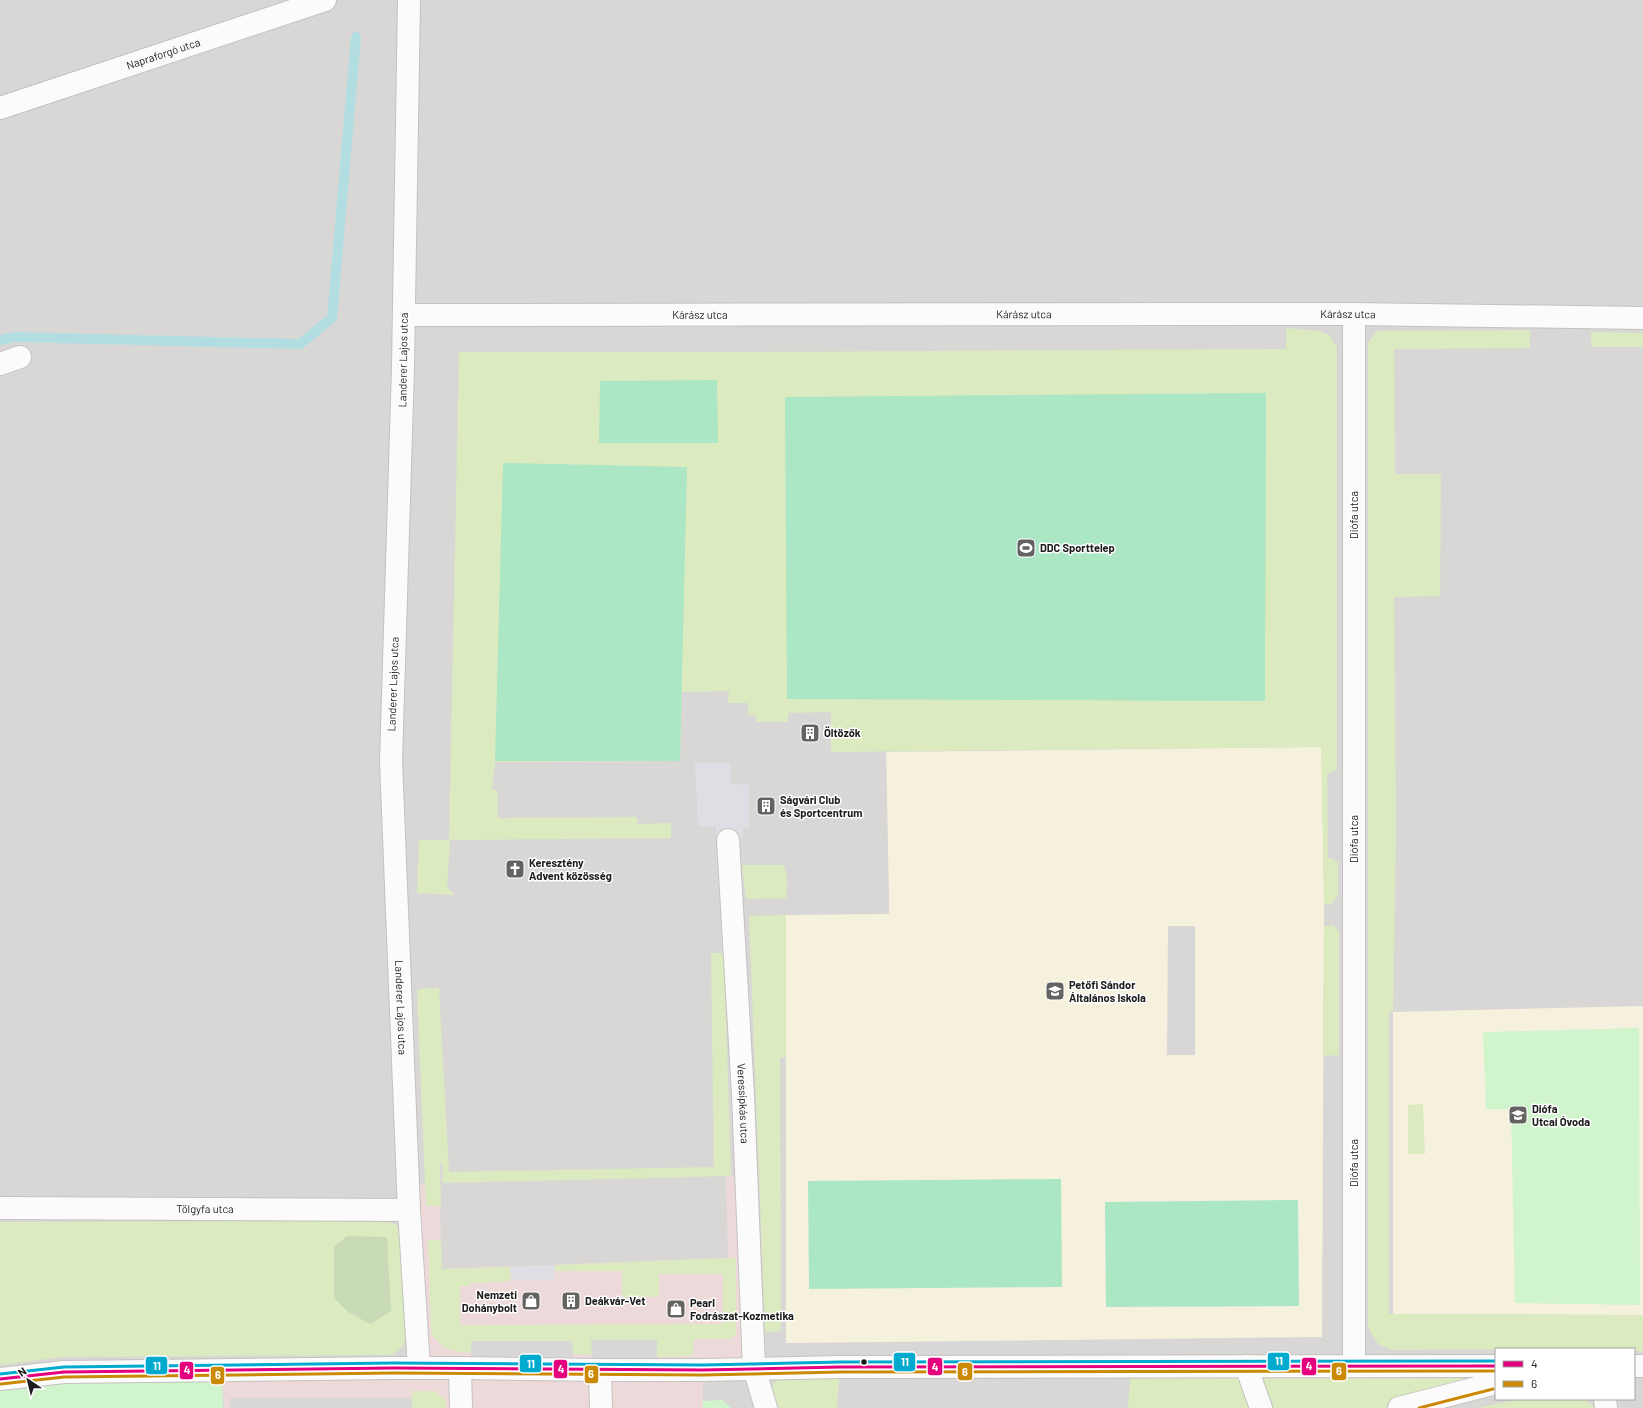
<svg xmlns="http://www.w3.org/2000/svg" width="1643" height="1408" font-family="Barlow,sans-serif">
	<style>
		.residential { fill: #d9d7d6; fill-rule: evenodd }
		.commercial { fill: #eed9da }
		.education { fill: #f6f1dd }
		.religious { fill: #d8d7d6 }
		.grass { fill: #dceabf }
		.forest { fill: #c8dbb6 }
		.park { fill: #d0f4cc }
		.pitch { fill: #abe6c5 }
		.plaza { fill: #dedee4 }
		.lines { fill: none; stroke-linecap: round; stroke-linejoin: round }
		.stream { stroke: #b3dee1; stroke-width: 10 }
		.minor-casing { stroke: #c3c2c0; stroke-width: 24 }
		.minor { stroke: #fcfbfb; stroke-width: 22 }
		.bus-1-casing { stroke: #fff; stroke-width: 6 }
		.bus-2-casing { stroke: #fff; stroke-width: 6 }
		.bus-3-casing { stroke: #fff; stroke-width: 6 }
		.bus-1 { stroke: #e5007d; stroke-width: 3 }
		.bus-2 { stroke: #cb8a06; stroke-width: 3 }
		.bus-3 { stroke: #00a9ce; stroke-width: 3 }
		.bus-dot { fill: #1c1c1c; stroke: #fff; stroke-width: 1.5 }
		.labels { text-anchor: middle; stroke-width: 3; stroke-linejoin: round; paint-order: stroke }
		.street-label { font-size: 11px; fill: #1c1c1c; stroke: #fff }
		.poi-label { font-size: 11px; font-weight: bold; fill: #1c1c1c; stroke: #fff; text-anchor: start }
		.line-badge { stroke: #fff; stroke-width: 1.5 }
		.badge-label { font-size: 11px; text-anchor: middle; font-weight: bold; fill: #fff }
	</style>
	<rect width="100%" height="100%" fill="#eae7e4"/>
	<path class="residential" d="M0 0H1643V1408H0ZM1496 1349H1634V1399H1496Z"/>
	<polygon class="commercial" points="746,1176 754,1368 703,1370 703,1408 224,1408 222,1370 419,1368 409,1185"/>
	<g class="education">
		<polygon points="1322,747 1324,905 1322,1337 786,1343 786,915 889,914 886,752"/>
		<polygon points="1643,1006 1643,1315 1393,1314 1393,1012"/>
	</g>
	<g class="religious">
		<polygon points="783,751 886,752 889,902 801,903 786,915 787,878 784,865"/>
		<polygon points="1354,760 1354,870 1328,857 1327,774"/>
		<polygon points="1168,926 1195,926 1195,1055 1167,1055"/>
		<polygon points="726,1176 728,1258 441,1269 440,1183"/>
		<polygon points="591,1340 657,1340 657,1370 592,1370"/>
		<polygon points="471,1341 573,1341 573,1370 471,1368"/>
		<polygon points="840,1367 1131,1367 1128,1408 837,1408"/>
		<polygon points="230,1398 413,1398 412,1408 230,1408"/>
	</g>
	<g class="grass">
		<polygon points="1286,328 1319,331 1329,335 1337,348 1337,769 1327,774 1328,857 1338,862 1338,896 1331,904 1324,905 1321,747 831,752 831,712 788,713 788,722 756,722 756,715 748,715 748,703 728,703 729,691 682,692 680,761 495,762 492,789 498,791 498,818 637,817 637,824 671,823 671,838 450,840 447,887 455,895 417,893 419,840 449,840 459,352 747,352 1286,349"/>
		<polygon points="1530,330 1530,348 1394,349 1395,474 1441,474 1440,596 1394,597 1396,829 1393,1012 1389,1012 1389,1314 1643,1315 1643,1351 1634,1351 1634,1349 1392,1350 1378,1344 1368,1327 1368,343 1377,331"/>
		<polygon points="1591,332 1643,333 1643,347 1591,347"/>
		<polygon points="742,865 784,865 787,878 786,898 746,899"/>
		<polygon points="786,915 786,1057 780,1058 781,1331 765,1332 749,916"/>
		<polygon points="1333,925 1339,931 1339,1055 1323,1056 1324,926"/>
		<polygon points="711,953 724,953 731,1176 443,1183 442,1163 440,1163 441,1206 426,1206 417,989 439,988 449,1172 714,1167"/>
		<polygon points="1423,1104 1425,1154 1408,1154 1408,1105"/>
		<polygon points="386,1221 397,1225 401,1237 406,1329 404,1345 393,1355 63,1357 0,1365 0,1222"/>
		<path d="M428 1240H441L442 1269 510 1267 511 1280 503 1282 470 1283V1286H460V1325L723 1324V1274H659V1297H622V1271H555L554 1265 728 1258H736V1334L730 1339H694L693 1356 657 1357V1340H591L592 1355 573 1354 572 1341H471V1353C450 1351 444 1351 431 1333Z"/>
		<polygon points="1462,1366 1466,1391 1399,1408 1128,1408 1131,1367"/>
		<polygon points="840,1367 837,1408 766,1408 774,1383 798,1368"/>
		<polygon points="412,1391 435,1391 445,1399 447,1408 412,1408"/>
		<polygon points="1519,1399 1584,1399 1595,1408 1478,1408"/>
	</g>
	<polygon class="forest" points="347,1236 387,1237 391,1311 370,1324 348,1312 334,1298 334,1247"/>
	<g class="park">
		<polygon points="1639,1028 1640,1305 1515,1303 1511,1109 1486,1109 1483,1032"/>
		<polygon points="222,1370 223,1408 0,1408 0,1379"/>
		<polygon points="722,1400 731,1408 703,1408 703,1401"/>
	</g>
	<g class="pitch">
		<polygon points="717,380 718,443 599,443 600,381"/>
		<polygon points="1266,393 1265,701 787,699 785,397"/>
		<polygon points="503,463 687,467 680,761 495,761"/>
		<polygon points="1061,1179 1062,1287 809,1289 808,1181"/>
		<polygon points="1298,1200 1299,1306 1106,1307 1105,1202"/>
	</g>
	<g class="plaza">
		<polygon points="695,763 730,763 730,784 749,785 749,828 743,828 743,839 716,839 716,827 698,826"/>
		<polygon points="554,1265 554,1280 511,1280 510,1267"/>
	</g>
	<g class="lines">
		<polyline class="stream" points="0,340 15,337 300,344 332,318 356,37"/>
		<g class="minor-casing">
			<g id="minor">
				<path id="s1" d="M409 0 403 367 391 761 409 1210 419 1368"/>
				<path id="s2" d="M0 108 325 0"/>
				<path id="s3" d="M404 315 1354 314 1643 318"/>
				<polyline points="0,364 20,357"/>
				<path id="s4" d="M728 840 743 1095 754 1368 766 1408"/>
				<path id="s5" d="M0 1208 409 1210"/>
				<polyline points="1354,1365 1354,314"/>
				<polyline points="1246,1366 1261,1408"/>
				<polyline points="1634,1366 1643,1366"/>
				<polyline points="460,1368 461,1408"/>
				<polyline points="600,1370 601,1408"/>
				<polyline points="0,1379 64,1372 393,1368 460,1368 600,1370 703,1370 840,1367 1496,1366"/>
				<polyline points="1605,1399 1606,1408"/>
				<polyline points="1399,1408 1496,1383"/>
			</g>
		</g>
		<use href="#minor" class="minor"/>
		<g class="bus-1-casing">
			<polyline id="bus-1" points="0,1379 64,1372 393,1368 703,1370 840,1367 1496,1366"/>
		</g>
		<g class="bus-2-casing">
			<g id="bus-2">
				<polyline points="1,1384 64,1377 393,1373 703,1375 840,1372 1496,1371"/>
				<polyline points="1419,1408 1493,1389"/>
			</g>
		</g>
		<g class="bus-3-casing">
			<polyline id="bus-3" points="0,1374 64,1367 393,1363 703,1365 840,1362 1496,1361"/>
		</g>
		<use href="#bus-1" class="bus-1"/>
		<use href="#bus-2" class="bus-2"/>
		<use href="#bus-3" class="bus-3"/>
	</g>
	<defs>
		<g id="stadium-square" transform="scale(1)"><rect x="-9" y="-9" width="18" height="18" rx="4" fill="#646362" stroke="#fff"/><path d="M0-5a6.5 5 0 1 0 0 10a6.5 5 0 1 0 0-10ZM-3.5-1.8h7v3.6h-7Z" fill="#fff"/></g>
		<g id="building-square" transform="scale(1)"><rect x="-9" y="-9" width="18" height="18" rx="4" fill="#646362" stroke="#fff"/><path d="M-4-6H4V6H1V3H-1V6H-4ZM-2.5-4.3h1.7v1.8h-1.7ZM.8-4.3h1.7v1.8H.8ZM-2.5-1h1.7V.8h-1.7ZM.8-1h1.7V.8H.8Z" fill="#fff"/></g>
		<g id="church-square" transform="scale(1)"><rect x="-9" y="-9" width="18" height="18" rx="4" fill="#646362" stroke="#fff"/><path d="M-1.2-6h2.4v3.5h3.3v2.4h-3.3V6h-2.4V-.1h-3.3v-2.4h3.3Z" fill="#fff"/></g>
		<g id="school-square" transform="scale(1)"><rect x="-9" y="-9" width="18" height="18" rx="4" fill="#646362" stroke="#fff"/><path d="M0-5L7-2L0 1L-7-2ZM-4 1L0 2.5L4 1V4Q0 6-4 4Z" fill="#fff"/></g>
		<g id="shop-square" transform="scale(1)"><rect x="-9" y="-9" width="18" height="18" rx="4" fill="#646362" stroke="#fff"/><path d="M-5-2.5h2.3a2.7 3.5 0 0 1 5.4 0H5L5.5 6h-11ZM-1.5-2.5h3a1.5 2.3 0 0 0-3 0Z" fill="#fff"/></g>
	</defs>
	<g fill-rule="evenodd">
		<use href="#stadium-square" x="1026" y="548"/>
		<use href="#building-square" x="810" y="733"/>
		<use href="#building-square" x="766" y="806"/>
		<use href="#church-square" x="515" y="869"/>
		<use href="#school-square" x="1055" y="991"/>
		<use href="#school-square" x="1518" y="1115"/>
		<use href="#shop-square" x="531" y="1301"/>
		<use href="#building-square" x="571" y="1301"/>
		<use href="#shop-square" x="676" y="1309"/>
	</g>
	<circle class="bus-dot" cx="864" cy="1362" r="3.5"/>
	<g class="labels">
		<g class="street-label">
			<text dy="4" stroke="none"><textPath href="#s2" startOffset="172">Napraforgó utca</textPath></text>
			<text dy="4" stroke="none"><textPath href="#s3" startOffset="296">Kárász utca</textPath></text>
			<text dy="4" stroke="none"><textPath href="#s3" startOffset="620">Kárász utca</textPath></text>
			<text dy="4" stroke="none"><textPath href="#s3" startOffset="944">Kárász utca</textPath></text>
			<text transform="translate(403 360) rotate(-89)" y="4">Landerer Lajos utca</text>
			<text transform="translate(1354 515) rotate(-90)" y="4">Diófa utca</text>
			<text transform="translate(393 684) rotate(-88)" y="4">Landerer Lajos utca</text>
			<text transform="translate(1354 839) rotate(-90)" y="4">Diófa utca</text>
			<text dy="4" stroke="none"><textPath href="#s1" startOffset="1008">Landerer Lajos utca</textPath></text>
			<text dy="4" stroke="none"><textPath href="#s4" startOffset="264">Veressipkás utca</textPath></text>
			<text transform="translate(1354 1163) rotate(-90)" y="4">Diófa utca</text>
			<text dy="4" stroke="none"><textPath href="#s5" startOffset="205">Tölgyfa utca</textPath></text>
		</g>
		<g class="poi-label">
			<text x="1040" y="552">DDC Sporttelep</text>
			<text x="824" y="737">Öltözők</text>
			<text x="780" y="804">Ságvári Club<tspan x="780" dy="13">és Sportcentrum</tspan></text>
			<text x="529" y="867">Keresztény<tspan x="529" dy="13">Advent közösség</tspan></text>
			<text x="1069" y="989">Petőfi Sándor<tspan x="1069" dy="13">Általános Iskola</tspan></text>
			<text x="1532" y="1113">Diófa<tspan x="1532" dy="13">Utcai Óvoda</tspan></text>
			<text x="517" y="1299" text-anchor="end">Nemzeti<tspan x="517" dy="13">Dohánybolt</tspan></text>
			<text x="585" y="1305">Deákvár-Vet</text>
			<text x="690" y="1307">Pearl<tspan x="690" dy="13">Fodrászat-Kozmetika</tspan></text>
		</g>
	</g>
	<g class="line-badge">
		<rect x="1267" y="1352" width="23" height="19" rx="4" fill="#00a9ce"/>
		<rect x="893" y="1352" width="23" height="20" rx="4" fill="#00a9ce"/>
		<rect x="519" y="1354" width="23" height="19" rx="4" fill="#00a9ce"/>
		<rect x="145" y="1356" width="23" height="19" rx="4" fill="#00a9ce"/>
		<rect x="1301" y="1357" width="16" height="19" rx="4" fill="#e5007d"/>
		<rect x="927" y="1357" width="16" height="19" rx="4" fill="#e5007d"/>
		<rect x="553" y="1359" width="15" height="20" rx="4" fill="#e5007d"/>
		<rect x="179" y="1361" width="15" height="19" rx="4" fill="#e5007d"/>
		<rect x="1331" y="1362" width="16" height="19" rx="4" fill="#cb8a06"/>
		<rect x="957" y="1362" width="16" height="19" rx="4" fill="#cb8a06"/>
		<rect x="584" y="1365" width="15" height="19" rx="4" fill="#cb8a06"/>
		<rect x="210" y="1366" width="15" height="19" rx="4" fill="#cb8a06"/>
	</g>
	<g class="badge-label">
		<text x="1279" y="1365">11</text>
		<text x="905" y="1366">11</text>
		<text x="531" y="1368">11</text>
		<text x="157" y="1370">11</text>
		<text x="1309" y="1370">4</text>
		<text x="935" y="1371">4</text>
		<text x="561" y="1373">4</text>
		<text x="187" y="1374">4</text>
		<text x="1339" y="1375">6</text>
		<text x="965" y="1376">6</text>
		<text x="591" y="1378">6</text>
		<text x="218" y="1379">6</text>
	</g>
	<rect x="1495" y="1348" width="140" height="52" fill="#ffffff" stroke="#a4a4a4"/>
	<rect x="1503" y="1361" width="20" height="6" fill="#e5007d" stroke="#a4a4a4"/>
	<text x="1531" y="1368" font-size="12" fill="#1c1c1c">4</text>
	<rect x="1503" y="1381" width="20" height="6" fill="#cb8a06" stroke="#a4a4a4"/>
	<text x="1531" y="1388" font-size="12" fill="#1c1c1c">6</text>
	<g transform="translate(28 1380) rotate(325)" stroke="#ffffff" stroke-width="3" paint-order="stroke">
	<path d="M0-3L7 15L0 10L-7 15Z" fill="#1c1c1c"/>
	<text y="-6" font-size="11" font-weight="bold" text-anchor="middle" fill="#1c1c1c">N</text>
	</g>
</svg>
